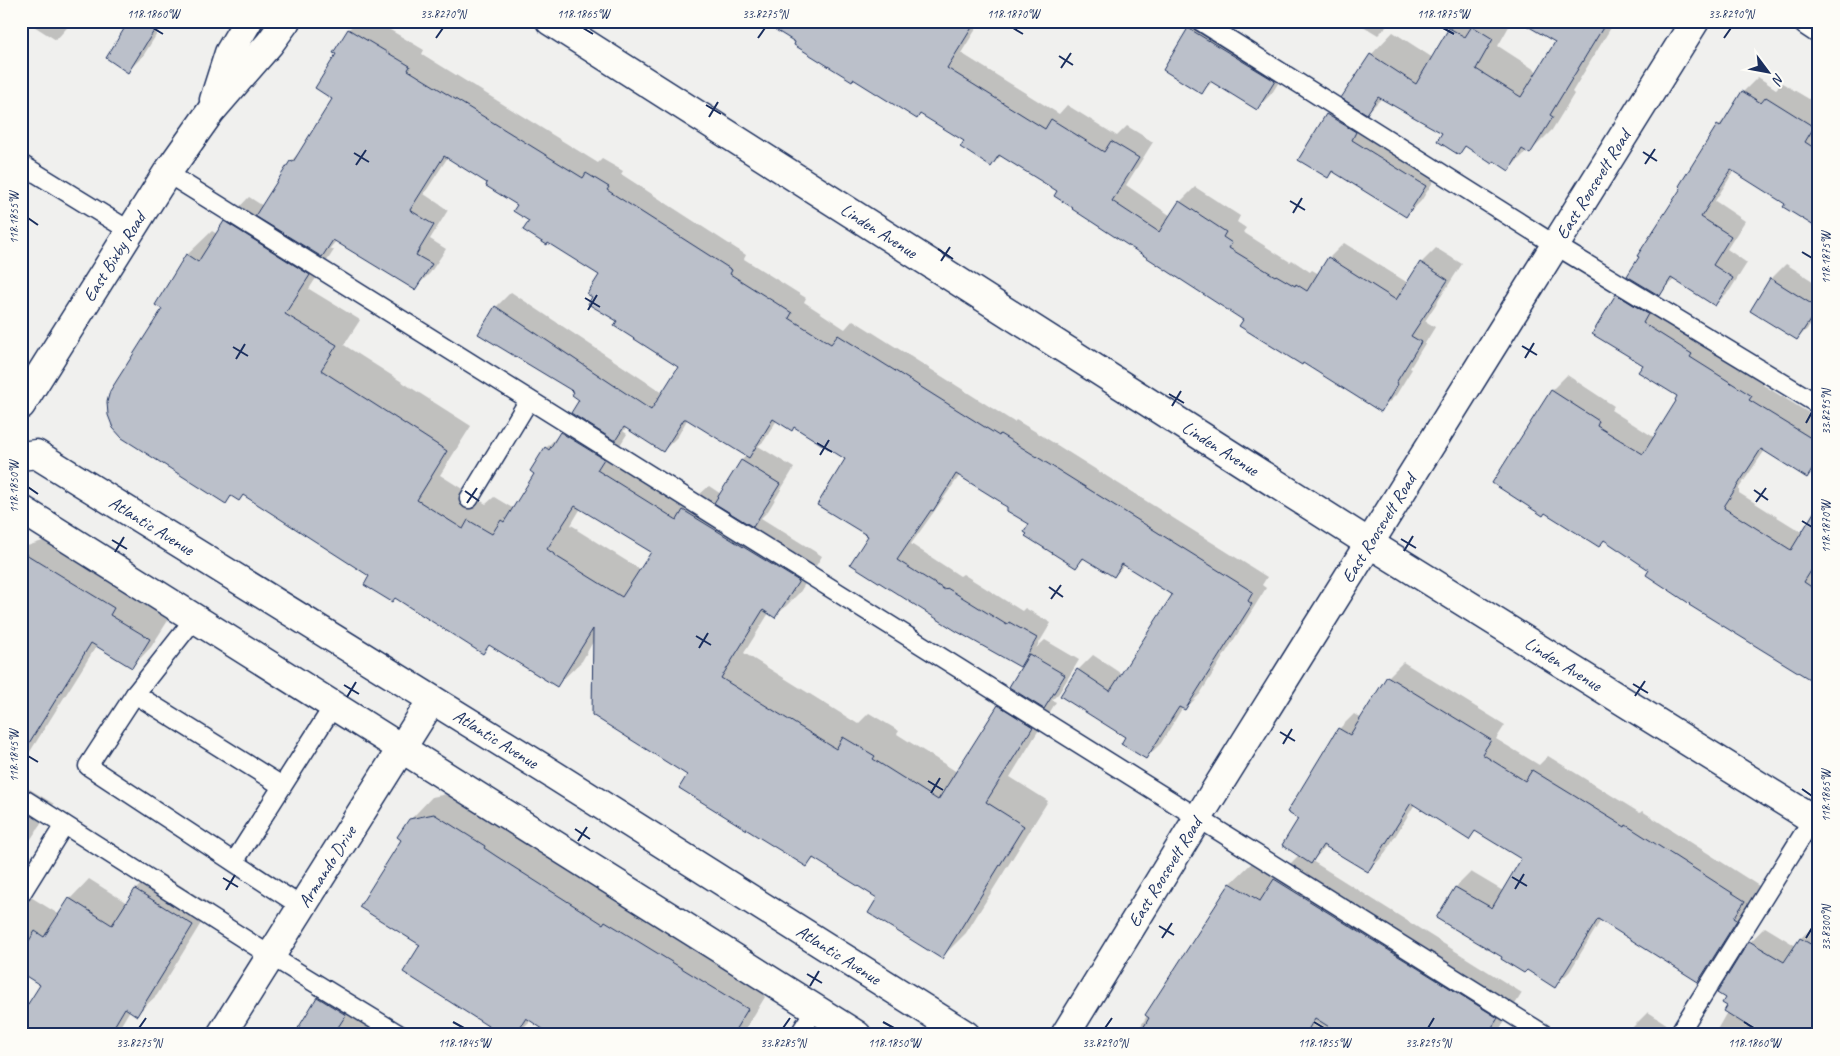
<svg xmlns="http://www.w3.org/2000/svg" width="1840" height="1056" font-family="Caveat,sans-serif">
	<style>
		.shadow { fill: #0003; fill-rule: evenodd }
		.building { fill: #bbc0ca; stroke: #1b2f5e; fill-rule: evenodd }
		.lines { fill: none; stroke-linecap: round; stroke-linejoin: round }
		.service-casing { stroke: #1b2f5e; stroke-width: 21 }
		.minor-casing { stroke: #1b2f5e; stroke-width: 31 }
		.tertiary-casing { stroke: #1b2f5e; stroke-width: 31 }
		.secondary-casing { stroke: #1b2f5e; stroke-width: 31 }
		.service { stroke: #fdfcf7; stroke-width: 18 }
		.minor { stroke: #fdfcf7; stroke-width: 28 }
		.tertiary { stroke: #fdfcf7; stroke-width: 28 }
		.secondary { stroke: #fdfcf7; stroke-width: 28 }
		.ticks { fill: none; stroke: #1b2f5e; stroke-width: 2 }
		.labels { text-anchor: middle; stroke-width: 4; stroke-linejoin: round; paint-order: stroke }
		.street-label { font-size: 18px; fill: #1b2f5e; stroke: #fdfcf7 }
		.neatline { fill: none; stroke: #1b2f5e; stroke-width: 2 }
		.ticks-label { font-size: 12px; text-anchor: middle; fill: #1b2f5e }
	</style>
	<rect width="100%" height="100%" fill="#f0f0ee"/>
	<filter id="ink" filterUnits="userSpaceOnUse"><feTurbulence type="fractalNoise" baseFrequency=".02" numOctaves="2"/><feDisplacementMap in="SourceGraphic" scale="10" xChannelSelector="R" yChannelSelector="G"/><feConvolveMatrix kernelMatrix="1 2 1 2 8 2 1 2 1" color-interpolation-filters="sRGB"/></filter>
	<g filter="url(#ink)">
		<g class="shadow">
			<polygon points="26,21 73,21 56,40"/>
			<polygon points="131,21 165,21 143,56 128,71"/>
			<path d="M357 21H375L424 50 422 54 598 163 602 159 623 171 621 174 746 255 744 259 806 298 804 302 845 329 853 320 1014 422 1016 420 1041 435 1267 577 1262 585 1266 588 1200 694 1185 709 1183 707 1161 743 1146 758 1127 737 1078 670 1093 655 1123 675 1173 595 1125 565 1114 576 1085 558 1076 566 1030 524 1008 506 960 475 911 544 960 576 963 574 1022 611 1025 608 1051 623 1036 648 1045 640 1079 660 1059 693 1052 700 1056 702 1010 777 1048 801 966 933 942 957 879 898 815 858 807 865 689 774 594 640 582 661 557 685 490 645 483 652 371 575 245 494 239 499 233 495 226 502 163 309 187 255 212 231 217 234 225 222 249 197 263 206 291 161 301 151 334 99 337 54 335 52 349 29ZM448 157 489 183 518 205 531 220 601 274 594 296 618 321 680 367 663 393 511 292 496 307 575 392 581 400 578 416 546 448 536 474 514 509 494 497 486 504 440 475 471 426 344 345 360 320 309 289 334 250 330 248 337 240 415 288 430 273 446 249 430 239 448 210 424 194ZM688 418 747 455 742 460 721 494 709 486 700 494 620 445 627 434 623 431 627 428 663 451 678 436ZM777 420 794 426 847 459 870 536 956 630 1020 666 1027 659 1015 689 999 706 957 772 897 734 899 731 869 713 858 724 744 653 769 613 775 617 800 592 822 556 761 518 768 511 794 468 758 446 764 441ZM581 508 652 552 641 570 577 530 578 529 571 525Z"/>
			<polygon points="763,21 981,21 961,53 1059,114 1067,105 1117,136 1127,126 1153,142 1126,185 1171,216 1180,202 1195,187 1240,216 1237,222 1246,228 1243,232 1290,262 1292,260 1310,272 1312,270 1319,274 1329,258 1344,243 1408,283 1421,263 1436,248 1462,264 1425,321 1435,327 1410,368 1412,369 1396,395 1381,410 1074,207 1059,191 1002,155 991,166 965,140 921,114 917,118"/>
			<polygon points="1197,21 1217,21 1289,66 1272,93 1257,108 1213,81 1202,92 1165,69 1189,28"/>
			<polygon points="1355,21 1392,21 1378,35"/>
			<polygon points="1455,21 1512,21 1498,46 1538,72 1556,42 1541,21 1615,21 1572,92 1574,94 1552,130 1530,152 1527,151 1509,169 1466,146 1459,153 1443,132 1382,98 1366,114 1370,117 1366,124 1440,171 1421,201 1406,216 1334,171 1328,177 1327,115 1342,100 1357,109 1371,55 1393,32 1433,58"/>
			<polygon points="1758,77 1776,89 1782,83 1819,105 1819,228 1787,204 1734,171 1715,201 1745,221 1727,249 1747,263 1730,290 1715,305 1675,279 1658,296 1663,299 1657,307 1766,381 1763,385 1819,419 1819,464 1807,476 1765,450 1739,488 1739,493 1803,533 1819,509 1819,684 1691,604 1651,570 1605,540 1599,546 1545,512 1494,483 1552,390 1567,375 1614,406 1611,410 1655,438 1678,400 1679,395 1644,364 1617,295 1633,279 1718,126 1728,116 1743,92"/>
			<polygon points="1786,264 1819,285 1819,313 1812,324 1797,339 1771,279"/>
			<polygon points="52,538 133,588 129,595 169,619 151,647 132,667 97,645 21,766 21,548"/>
			<polygon points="1403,662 1505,725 1496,739 1539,765 1548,756 1640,813 1642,811 1759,886 1749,902 1752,904 1713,965 1698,980 1601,920 1570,971 1555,986 1438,918 1456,887 1471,872 1503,891 1523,859 1477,830 1469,838 1415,804 1383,856 1368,871 1327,846 1312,861 1522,993 1496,1035 1135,1035 1231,883 1257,858 1281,873 1299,855 1300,819 1339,729 1354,714 1362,719 1388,677"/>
			<polygon points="21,784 54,804 21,854"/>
			<polygon points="457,792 769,987 764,996 765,997 742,1035 555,1035 531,1020 516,1035 505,1035 422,944 403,840 410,820 432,797"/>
			<polygon points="156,870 212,905 157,995 137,1014 130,1010 115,1035 21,1035 21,1014 42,985 21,972 21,891 60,915 70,899 89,879 127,903 136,889"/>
			<polygon points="1816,923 1819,925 1819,1035 1714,1035 1727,1012 1750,942 1765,927 1796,946 1801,938"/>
			<polygon points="333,983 360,999 354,1008 397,1035 295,1035 318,998"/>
			<polygon points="1648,1012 1671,1027 1666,1035 1628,1035 1633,1027"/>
		</g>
		<g class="building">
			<polygon points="129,21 160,21 128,73 106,58"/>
			<polygon points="761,21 976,21 947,68 1045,129 1051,119 1104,152 1111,141 1139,158 1112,201 1159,232 1179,201 1226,232 1223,237 1232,243 1229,248 1275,276 1276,275 1295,286 1296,284 1307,291 1328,257 1396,300 1420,262 1448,280 1411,336 1421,342 1396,383 1398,384 1381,412 1303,363 1302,365 1239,326 1243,320 1072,209 1073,208 1054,196 1057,191 999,155 991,167 960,147 964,141 920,114 917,119 853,79 852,81 794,45 795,42"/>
			<polygon points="1519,21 1607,21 1550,115 1553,117 1530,154 1522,149 1509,171 1494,161 1492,164 1465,146 1459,155 1437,141 1442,133 1378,97 1367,114 1341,98 1370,54 1416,84 1449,28 1465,37 1472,26 1493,39 1476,69 1521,97 1555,42"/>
			<polygon points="1188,28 1275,81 1257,110 1210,81 1202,94 1163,70"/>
			<polygon points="348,29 410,66 408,70 583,178 586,173 609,187 607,190 732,270 730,274 792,313 789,318 831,344 838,335 999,436 1000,434 1026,450 1253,592 1248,601 1252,604 1185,710 1179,707 1146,759 1121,744 1125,737 1060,696 1077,669 1110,691 1172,595 1122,564 1114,577 1083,558 1076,568 1025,536 1027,534 1024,532 1029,524 1007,511 1007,507 1000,503 1001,502 956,474 933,511 931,510 897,560 945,590 947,588 1007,625 1009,622 1037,638 1020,667 956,631 850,564 868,536 817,505 845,459 794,427 792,431 773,419 749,458 686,419 684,419 663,452 624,427 615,441 571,413 579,400 572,395 574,392 478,334 495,306 651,410 678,367 614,326 617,321 588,304 592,297 587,294 599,275 548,243 547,245 523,230 529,221 513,211 517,205 486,186 487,183 444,156 410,210 434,225 416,255 432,264 415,290 333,240 322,257 255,216 290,161 293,162 332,99 315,88 336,54 333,53"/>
			<polygon points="1742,91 1761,103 1766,97 1814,127 1805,142 1819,151 1819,229 1783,207 1785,204 1731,170 1701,217 1731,236 1713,265 1733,278 1715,306 1671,278 1660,296 1627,276 1639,257 1637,256 1681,188 1679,186 1717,125 1720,127"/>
			<polygon points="1326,114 1356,132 1352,140 1426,186 1406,217 1332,171 1328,178 1298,160"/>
			<path d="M224 221 310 275 285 314 337 345 321 370 447 451 417 500 463 529 468 520 492 534 501 520 504 522 534 474 530 471 545 447 549 450 560 432 604 459 597 470 677 520 683 510 799 581 775 618 763 610 721 678 836 749 843 737 875 756 873 759 938 800 998 705 1033 727 986 802 1024 826 942 959 868 913 877 898 813 858 807 867 679 788 687 775 592 715 593 629 557 687 489 645 483 654 395 598 392 602 364 585 369 576 243 495 239 501 231 496 226 504 122 438 113 428 108 415 107 402 110 391 162 309 155 305 186 254 198 262ZM575 506 651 552 622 597 554 555V554L547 549Z"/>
			<polygon points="1770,278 1818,308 1797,340 1750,311"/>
			<polygon points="1616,294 1648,314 1643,323 1692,354 1690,357 1752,396 1749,400 1819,443 1819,459 1807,478 1761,449 1725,505 1724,508 1791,550 1819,504 1819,558 1804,582 1819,592 1819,685 1689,605 1690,604 1646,575 1649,570 1604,540 1599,547 1545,513 1543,516 1492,483 1551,390 1599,421 1597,426 1643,454 1676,401 1675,400 1677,396 1638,372 1643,365 1592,334"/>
			<polygon points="741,460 780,484 753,527 714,503"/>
			<polygon points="21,551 114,608 110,615 150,639 132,668 91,643 21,756"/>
			<polygon points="1029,654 1065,675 1044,709 1009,687"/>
			<polygon points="1387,676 1491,740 1482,754 1525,781 1532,770 1625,827 1626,825 1745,901 1734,918 1737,920 1698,982 1598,919 1555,988 1527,970 1524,973 1501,959 1502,957 1436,918 1455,887 1492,908 1521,859 1475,831 1469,840 1411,803 1368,872 1323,845 1311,864 1282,845 1298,819 1287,812 1338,728 1350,735"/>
			<polygon points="434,814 485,846 484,848 496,856 603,924 605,921 748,1009 732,1035 552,1035 526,1018 515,1035 502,1035 403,972 420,945 359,907 401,840 397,837 409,819"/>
			<polygon points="1274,879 1498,1018 1487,1035 1342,1035 1315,1018 1305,1035 1139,1035 1149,1018 1145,1015 1230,883 1260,901"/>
			<polygon points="135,889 193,925 137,1016 125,1008 109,1035 21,1035 21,1015 40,985 21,973 21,954 35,931 44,937 69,898 112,925"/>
			<polygon points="1800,938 1819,949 1819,1035 1762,1035 1724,1011 1727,1006 1722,1003 1725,998 1717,993 1749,941 1784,962"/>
			<polygon points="317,997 346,1015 333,1035 294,1035"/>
		</g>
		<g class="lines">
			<g class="service-casing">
				<g id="service">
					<polyline points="1200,21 1555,245 1819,405"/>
					<polyline points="21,164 130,231"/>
					<polyline points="167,173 1545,1035"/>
					<polyline points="469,499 529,400"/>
					<polyline points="135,694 195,618"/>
					<polyline points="282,786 135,694 88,766 302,907"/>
					<polyline points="21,797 271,956 400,1035"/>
					<polyline points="234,862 334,705"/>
					<polyline points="21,894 64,825"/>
					<polyline points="799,1035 815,1009"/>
					<polyline points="1678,1035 1817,812"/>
				</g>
			</g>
			<g class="minor-casing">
				<g id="minor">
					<path id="s1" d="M550 21 1369 543 1819 823"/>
					<polyline points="1807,21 1819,29"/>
					<path id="s2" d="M221 1035 432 700"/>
					<path id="s3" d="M1065 1035 1198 818 1695 21"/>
				</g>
			</g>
			<g class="tertiary-casing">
				<g id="tertiary">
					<polyline points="214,100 229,53 248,21"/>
					<path id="s4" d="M21 405 167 173 211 111 270 43 286 21"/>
				</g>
			</g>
			<g class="secondary-casing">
				<g id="secondary">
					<path id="s5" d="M21 456 36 454 546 770 966 1035"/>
					<polyline points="21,509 857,1035"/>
				</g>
			</g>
			<use href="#service" class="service"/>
			<use href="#minor" class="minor"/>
			<use href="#tertiary" class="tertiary"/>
			<use href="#secondary" class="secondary"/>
		</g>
	</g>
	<path class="ticks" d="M153 28 163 34M583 28 593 34M1013 28 1023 34M1443 28 1454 34M436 38 443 28M758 38 765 28M1724 38 1731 28M1059 56 1073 65M1061 68 1071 53M706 105 721 114M709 117 718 102M1643 152 1657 161M354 153 369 162M1645 164 1655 149M356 165 366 150M1290 201 1305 210M1293 213 1302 198M28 218 38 225M938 249 953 259M1802 252 1812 258M941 261 950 247M585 298 600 307M588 310 597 295M1522 346 1537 355M233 347 248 356M1525 358 1534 343M236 359 245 344M1169 394 1184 403M1172 406 1181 391M1806 423 1812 412M817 443 832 452M820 455 829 440M28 487 38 494M1754 490 1768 500M465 491 479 501M1756 502 1766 488M467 503 477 488M1802 521 1812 527M1401 539 1416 548M112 540 127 549M1404 551 1413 536M115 552 124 537M1049 587 1063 597M1051 599 1061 585M696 636 711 645M699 648 708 633M1633 684 1648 693M344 685 359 694M1635 696 1645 681M347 697 356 682M1280 732 1295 741M1283 744 1292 729M28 756 38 762M928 781 943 790M1802 789 1812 796M931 793 940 778M575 829 590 839M578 841 587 827M1512 877 1527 886M223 878 238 887M1515 889 1524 874M226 890 235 875M1159 926 1174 935M1162 938 1172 923M1806 938 1812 928M807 974 822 983M810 986 819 971M453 1022 464 1028M883 1022 894 1028M1314 1022 1324 1028M1744 1022 1754 1028M139 1028 146 1018M783 1028 790 1018M1105 1028 1112 1018M1428 1028 1434 1018"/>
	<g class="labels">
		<g class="street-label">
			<text dy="6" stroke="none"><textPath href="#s3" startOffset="1001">East Roosevelt Road</textPath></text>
			<text dy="6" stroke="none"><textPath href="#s1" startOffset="390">Linden Avenue</textPath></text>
			<text dy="6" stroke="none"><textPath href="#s4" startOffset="175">East Bixby Road</textPath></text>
			<text dy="6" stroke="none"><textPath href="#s1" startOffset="795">Linden Avenue</textPath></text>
			<text dy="6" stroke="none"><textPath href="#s5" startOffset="151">Atlantic Avenue</textPath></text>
			<text dy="6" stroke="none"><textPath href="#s3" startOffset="596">East Roosevelt Road</textPath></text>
			<text dy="6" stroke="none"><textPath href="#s1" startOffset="1200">Linden Avenue</textPath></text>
			<text dy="6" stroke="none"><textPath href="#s5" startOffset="556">Atlantic Avenue</textPath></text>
			<text dy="6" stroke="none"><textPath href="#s2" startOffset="199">Armando Drive</textPath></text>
			<text dy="6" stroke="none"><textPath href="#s3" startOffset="191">East Roosevelt Road</textPath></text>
			<text dy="6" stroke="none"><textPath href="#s5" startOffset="961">Atlantic Avenue</textPath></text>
		</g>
	</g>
	<rect width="1840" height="1056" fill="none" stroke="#fdfcf7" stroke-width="55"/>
	<g transform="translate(1768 72) rotate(122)" stroke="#fdfcf7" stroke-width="4" paint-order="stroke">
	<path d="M0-4L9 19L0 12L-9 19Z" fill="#1b2f5e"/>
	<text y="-8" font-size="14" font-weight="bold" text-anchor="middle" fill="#1b2f5e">N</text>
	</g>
	<rect x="28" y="28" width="1784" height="1000" class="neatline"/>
	<g class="ticks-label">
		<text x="153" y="18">118.1860°W</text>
		<text x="443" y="18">33.8270°N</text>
		<text x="583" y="18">118.1865°W</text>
		<text x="765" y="18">33.8275°N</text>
		<text x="1013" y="18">118.1870°W</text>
		<text x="1443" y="18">118.1875°W</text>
		<text x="1731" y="18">33.8290°N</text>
		<text transform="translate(14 218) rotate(-90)" y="4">118.1855°W</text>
		<text transform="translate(1826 258) rotate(-90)" y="4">118.1875°W</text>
		<text transform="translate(1826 412) rotate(-90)" y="4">33.8295°N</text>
		<text transform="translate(14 487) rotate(-90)" y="4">118.1850°W</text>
		<text transform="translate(1826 527) rotate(-90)" y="4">118.1870°W</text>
		<text transform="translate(14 756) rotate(-90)" y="4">118.1845°W</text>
		<text transform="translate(1826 796) rotate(-90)" y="4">118.1865°W</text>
		<text transform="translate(1826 928) rotate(-90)" y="4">33.8300°N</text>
		<text x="139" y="1047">33.8275°N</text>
		<text x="464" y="1047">118.1845°W</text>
		<text x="783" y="1047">33.8285°N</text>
		<text x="894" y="1047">118.1850°W</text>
		<text x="1105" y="1047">33.8290°N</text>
		<text x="1324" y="1047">118.1855°W</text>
		<text x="1428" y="1047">33.8295°N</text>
		<text x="1754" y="1047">118.1860°W</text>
	</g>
</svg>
